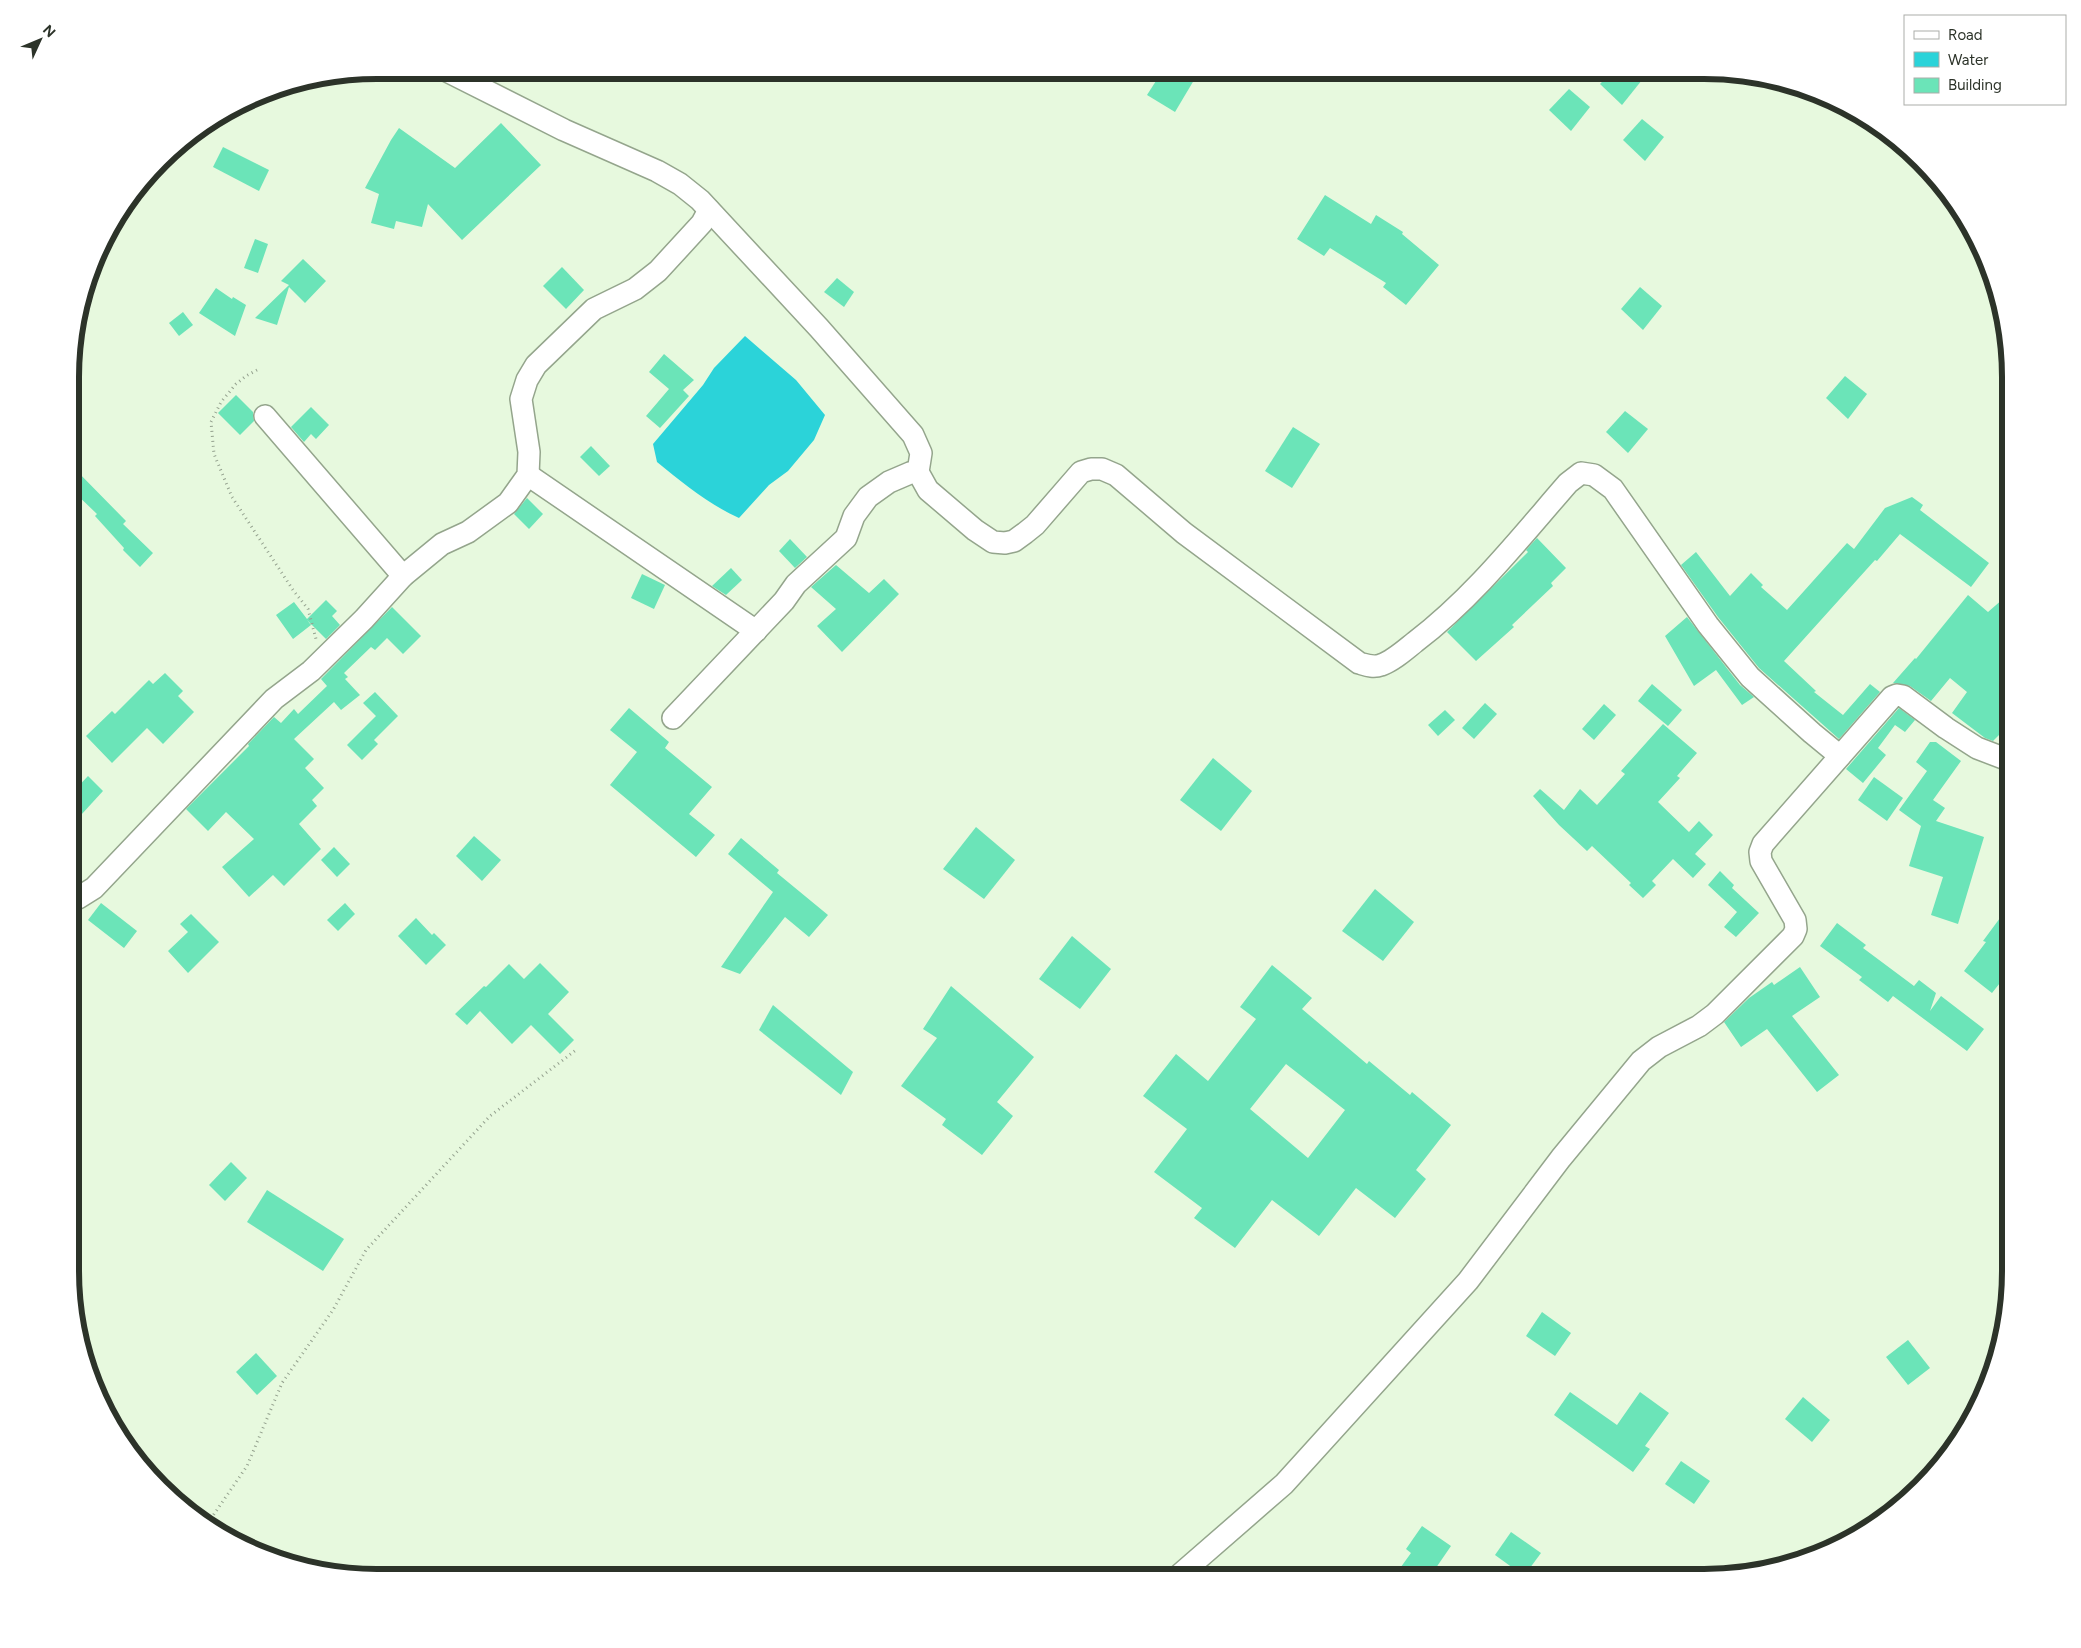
<svg xmlns="http://www.w3.org/2000/svg" width="2081" height="1648" font-family="Figtree,sans-serif">
	<style>
		.water { fill: #2bd3d9 }
		.building { fill: #6be4b8; fill-rule: evenodd }
		.lines { fill: none; stroke-linecap: round; stroke-linejoin: round }
		.minor-casing { stroke: #94a58c; stroke-width: 24 }
		.path { stroke: #94a18e; stroke-width: 3; stroke-dasharray: 1 4; stroke-linecap: butt }
		.minor { stroke: #fff; stroke-width: 21 }
		.rim { fill: none; stroke: #2c3329; stroke-width: 6 }
	</style>
	<rect width="100%" height="100%" fill="#e7f9de"/>
	<path class="water" d="M745 336 796 380 825 415 814 440 788 471 769 485 739 518C708 504 683 483 657 462L653 444 703 385 714 368Z"/>
	<g class="building">
		<polygon points="1163,70 1200,70 1175,112 1147,95"/>
		<polygon points="1612,71 1630,71 1642,80 1622,105 1600,84"/>
		<polygon points="1569,89 1590,107 1571,131 1549,110"/>
		<polygon points="1642,119 1664,137 1645,161 1623,140"/>
		<polygon points="501,123 541,165 462,240 428,204 422,227 396,221 394,229 371,223 379,194 365,188 391,140 399,128 455,168"/>
		<polygon points="223,147 269,170 259,191 213,167"/>
		<polygon points="1325,195 1371,224 1376,215 1403,232 1402,234 1439,265 1406,305 1383,287 1386,283 1330,248 1324,256 1297,239"/>
		<polygon points="255,239 268,244 258,273 244,268"/>
		<polygon points="303,259 326,281 305,303 289,287 277,325 255,318 289,285 281,281"/>
		<polygon points="562,267 584,290 566,309 543,286"/>
		<polygon points="837,278 854,292 844,307 824,292"/>
		<polygon points="1640,287 1662,306 1643,330 1621,309"/>
		<polygon points="216,288 232,299 233,297 246,305 235,336 199,313"/>
		<polygon points="183,312 193,325 179,336 169,323"/>
		<polygon points="664,354 694,380 683,390 689,396 660,428 646,416 669,389 649,372"/>
		<polygon points="1845,376 1867,394 1848,419 1826,398"/>
		<polygon points="236,395 253,412 254,421 240,435 218,413"/>
		<polygon points="311,407 329,425 316,439 311,434 304,442 291,427"/>
		<polygon points="1625,411 1648,429 1628,453 1606,432"/>
		<polygon points="1293,427 1320,444 1292,488 1265,471"/>
		<polygon points="591,446 610,466 599,476 580,457"/>
		<polygon points="72,466 126,521 123,524 153,553 140,567 123,550 124,548 95,516 97,514 72,490"/>
		<polygon points="1912,497 1923,505 1920,510 1989,563 1971,587 1900,534 1877,561 1875,560 1784,661 1816,691 1814,692 1843,715 1870,684 1880,692 1839,739 1759,668 1718,617 1681,565 1696,552 1730,596 1751,573 1763,585 1761,587 1787,610 1847,543 1854,549 1885,508"/>
		<polygon points="527,498 543,514 529,529 514,514"/>
		<polygon points="1537,538 1566,568 1551,583 1553,586 1512,625 1514,627 1476,661 1447,632 1528,552 1526,550"/>
		<polygon points="790,539 807,557 795,568 779,551"/>
		<polygon points="836,565 869,593 884,579 899,594 842,652 817,626 836,609 811,587"/>
		<polygon points="731,568 742,580 726,595 712,586"/>
		<polygon points="642,574 665,585 654,609 631,598"/>
		<polygon points="2011,592 2011,676 2004,683 2011,692 2011,723 1993,741 1985,738 1952,713 1967,692 1950,678 1931,701 1910,686 1893,683 1915,658 1916,659 1968,595 1988,612"/>
		<polygon points="326,600 337,611 332,616 340,625 326,639 307,620 311,625 293,639 276,615 294,602 307,619"/>
		<polygon points="392,607 421,636 403,654 387,638 375,650 371,647 344,673 348,677 345,679 360,695 341,710 334,702 294,739 314,759 305,768 324,788 312,800 317,806 299,824 321,849 284,886 273,875 249,897 222,867 254,839 226,812 208,831 186,809 249,746 248,744 274,717 281,723 294,709 298,714 327,686 321,679"/>
		<polygon points="1687,617 1740,685 1754,697 1742,705 1716,670 1694,686 1665,636"/>
		<polygon points="165,673 183,691 178,696 194,712 163,744 147,728 112,763 86,736 112,711 115,714 149,680 153,684"/>
		<polygon points="1652,684 1682,710 1668,726 1638,701"/>
		<polygon points="375,692 398,716 374,740 378,744 362,760 347,745 376,716 363,703"/>
		<polygon points="1485,703 1497,714 1474,739 1462,728"/>
		<polygon points="1604,704 1616,715 1594,740 1582,729"/>
		<polygon points="629,708 669,742 665,748 712,787 689,814 715,835 696,857 610,785 637,752 610,730"/>
		<polygon points="1899,708 1915,720 1905,732 1895,725 1878,748 1886,755 1863,783 1846,769"/>
		<polygon points="1445,710 1455,720 1438,736 1428,725"/>
		<polygon points="1663,724 1697,753 1677,776 1680,778 1658,802 1689,832 1699,821 1713,835 1695,854 1706,864 1693,878 1673,859 1652,881 1656,885 1643,898 1629,885 1631,883 1592,846 1587,851 1559,825 1533,796 1540,789 1564,810 1580,789 1597,805 1625,774 1621,771"/>
		<polygon points="1930,742 1936,742 1961,761 1933,800 1945,808 1936,821 1984,837 1958,924 1931,915 1943,877 1909,866 1921,826 1899,810 1927,771 1916,762"/>
		<polygon points="1213,758 1252,791 1221,831 1180,800"/>
		<polygon points="88,776 103,791 81,815 72,806 72,793"/>
		<polygon points="1874,777 1903,798 1887,821 1858,800"/>
		<polygon points="976,827 1015,860 984,899 943,869"/>
		<polygon points="474,836 501,860 482,881 456,856"/>
		<polygon points="741,838 779,870 777,873 828,915 809,937 785,917 740,974 721,967 773,892 728,854"/>
		<polygon points="334,847 350,864 337,877 321,860"/>
		<polygon points="1720,871 1734,885 1732,888 1759,913 1736,937 1724,927 1737,912 1708,885"/>
		<polygon points="1375,889 1414,922 1383,961 1342,931"/>
		<polygon points="101,903 137,931 124,948 88,920"/>
		<polygon points="345,903 355,914 338,931 327,920"/>
		<polygon points="191,914 219,942 188,973 168,951 188,932 180,924"/>
		<polygon points="416,918 432,935 434,933 446,945 426,965 398,936"/>
		<polygon points="2000,918 2011,926 2011,969 1992,993 1964,971 1986,942 1983,941"/>
		<polygon points="1837,923 1866,945 1863,948 1914,986 1919,980 1936,993 1930,1011 1941,996 1984,1029 1967,1051 1893,996 1888,1002 1859,980 1862,977 1820,946"/>
		<polygon points="1072,936 1111,969 1080,1009 1039,979"/>
		<polygon points="540,963 569,992 548,1014 574,1040 560,1054 531,1025 512,1044 480,1011 467,1025 455,1014 484,986 486,987 509,964 524,979"/>
		<path d="M1272 965 1312 998 1302 1009 1367 1064 1369 1061 1410 1095 1412 1092 1451 1125 1416 1170 1426 1179 1395 1218 1356 1188 1319 1236 1272 1200 1235 1248 1194 1218 1202 1208 1154 1172 1187 1129 1143 1096 1176 1054 1208 1081 1256 1019 1240 1007ZM1286 1064 1345 1110 1308 1158 1250 1109Z"/>
		<polygon points="1800,967 1820,997 1792,1016 1839,1075 1817,1092 1767,1029 1741,1047 1724,1022 1749,998 1772,982 1774,985"/>
		<polygon points="951,986 1034,1057 997,1102 1013,1116 982,1155 942,1125 946,1119 901,1086 937,1038 923,1029"/>
		<polygon points="773,1005 853,1072 841,1095 759,1030"/>
		<polygon points="231,1162 247,1178 225,1201 209,1185"/>
		<polygon points="267,1190 344,1239 323,1271 247,1222"/>
		<polygon points="1542,1312 1571,1333 1555,1356 1526,1336"/>
		<polygon points="1908,1340 1930,1368 1908,1385 1886,1357"/>
		<polygon points="256,1353 277,1376 257,1395 236,1372"/>
		<polygon points="1570,1392 1617,1425 1640,1392 1669,1413 1645,1446 1650,1449 1633,1472 1554,1415"/>
		<polygon points="1803,1397 1830,1420 1812,1442 1785,1419"/>
		<polygon points="1681,1461 1710,1481 1694,1504 1665,1484"/>
		<polygon points="1422,1526 1451,1546 1429,1578 1393,1578 1411,1553 1406,1549"/>
		<polygon points="1511,1532 1541,1553 1524,1576 1495,1555"/>
	</g>
	<g class="lines">
		<g class="minor-casing">
			<g id="minor">
				<path d="M445 70 564 130 657 171 680 184 700 200 819 328 913 435 921 453 918 472 928 490 975 530 993 542 1005 543 1014 541 1025 533 1035 525 1081 472 1091 469H1102L1116 475 1184 533 1359 663C1366 665 1373 668 1381 665 1393 661 1405 650 1415 642 1474 597 1520 538 1568 483L1581 473 1594 475 1613 489 1708 625 1750 677 1812 733 1840 756"/>
				<polyline points="265,416 403,576"/>
				<polyline points="528,475 756,631"/>
				<polyline points="673,718 784,601 796,584 846,538 854,516 868,497 889,482 910,473 918,472"/>
				<polyline points="71,899 78,898 94,888 274,699 311,671 364,619 403,576 442,544 468,532 508,503 528,475 529,452 521,399 527,380 536,365 594,309 635,289 658,271 702,223 709,210"/>
				<polyline points="1176,1578 1284,1484 1468,1281 1561,1158 1641,1061 1659,1047 1699,1026 1715,1014 1793,936 1796,929 1795,920 1761,861 1760,852 1763,844 1892,697 1897,695 1903,696 1946,728 1977,748 2011,761"/>
			</g>
		</g>
		<g class="path">
			<polyline points="257,370 246,376 236,384 221,402 211,422 214,454 232,497 293,590 308,609 316,639"/>
			<polyline points="208,1523 247,1466 282,1383 333,1310 366,1250 490,1116 576,1050"/>
		</g>
		<use href="#minor" class="minor"/>
	</g>
	<path d="M0 0H2081V1648H0ZM377 79H1704A298 298 0 0 1 2002 377V1271A298 298 0 0 1 1704 1569H377A298 298 0 0 1 79 1271V377A298 298 0 0 1 377 79Z" fill="#fff" fill-rule="evenodd"/>
	<path class="rim" d="M377 79H1704A298 298 0 0 1 2002 377V1271A298 298 0 0 1 1704 1569H377A298 298 0 0 1 79 1271V377A298 298 0 0 1 377 79Z"/>
	<rect x="1904" y="15" width="162" height="90" fill="#ffffff" stroke="#abada9"/>
	<rect x="1914" y="31" width="25" height="8" fill="#ffffff" stroke="#abada9"/>
	<text x="1948" y="40" font-size="15" fill="#2c3329">Road</text>
	<rect x="1914" y="52" width="25" height="15" fill="#2bd3d9" stroke="#abada9"/>
	<text x="1948" y="65" font-size="15" fill="#2c3329">Water</text>
	<rect x="1914" y="78" width="25" height="15" fill="#6be4b8" stroke="#abada9"/>
	<text x="1948" y="90" font-size="15" fill="#2c3329">Building</text>
	<g transform="translate(40 40) rotate(46)" stroke="#ffffff" stroke-width="4" paint-order="stroke">
	<path d="M0-4L9 19L0 12L-9 19Z" fill="#2c3329"/>
	<text y="-8" font-size="14" font-weight="bold" text-anchor="middle" fill="#2c3329">N</text>
	</g>
</svg>
